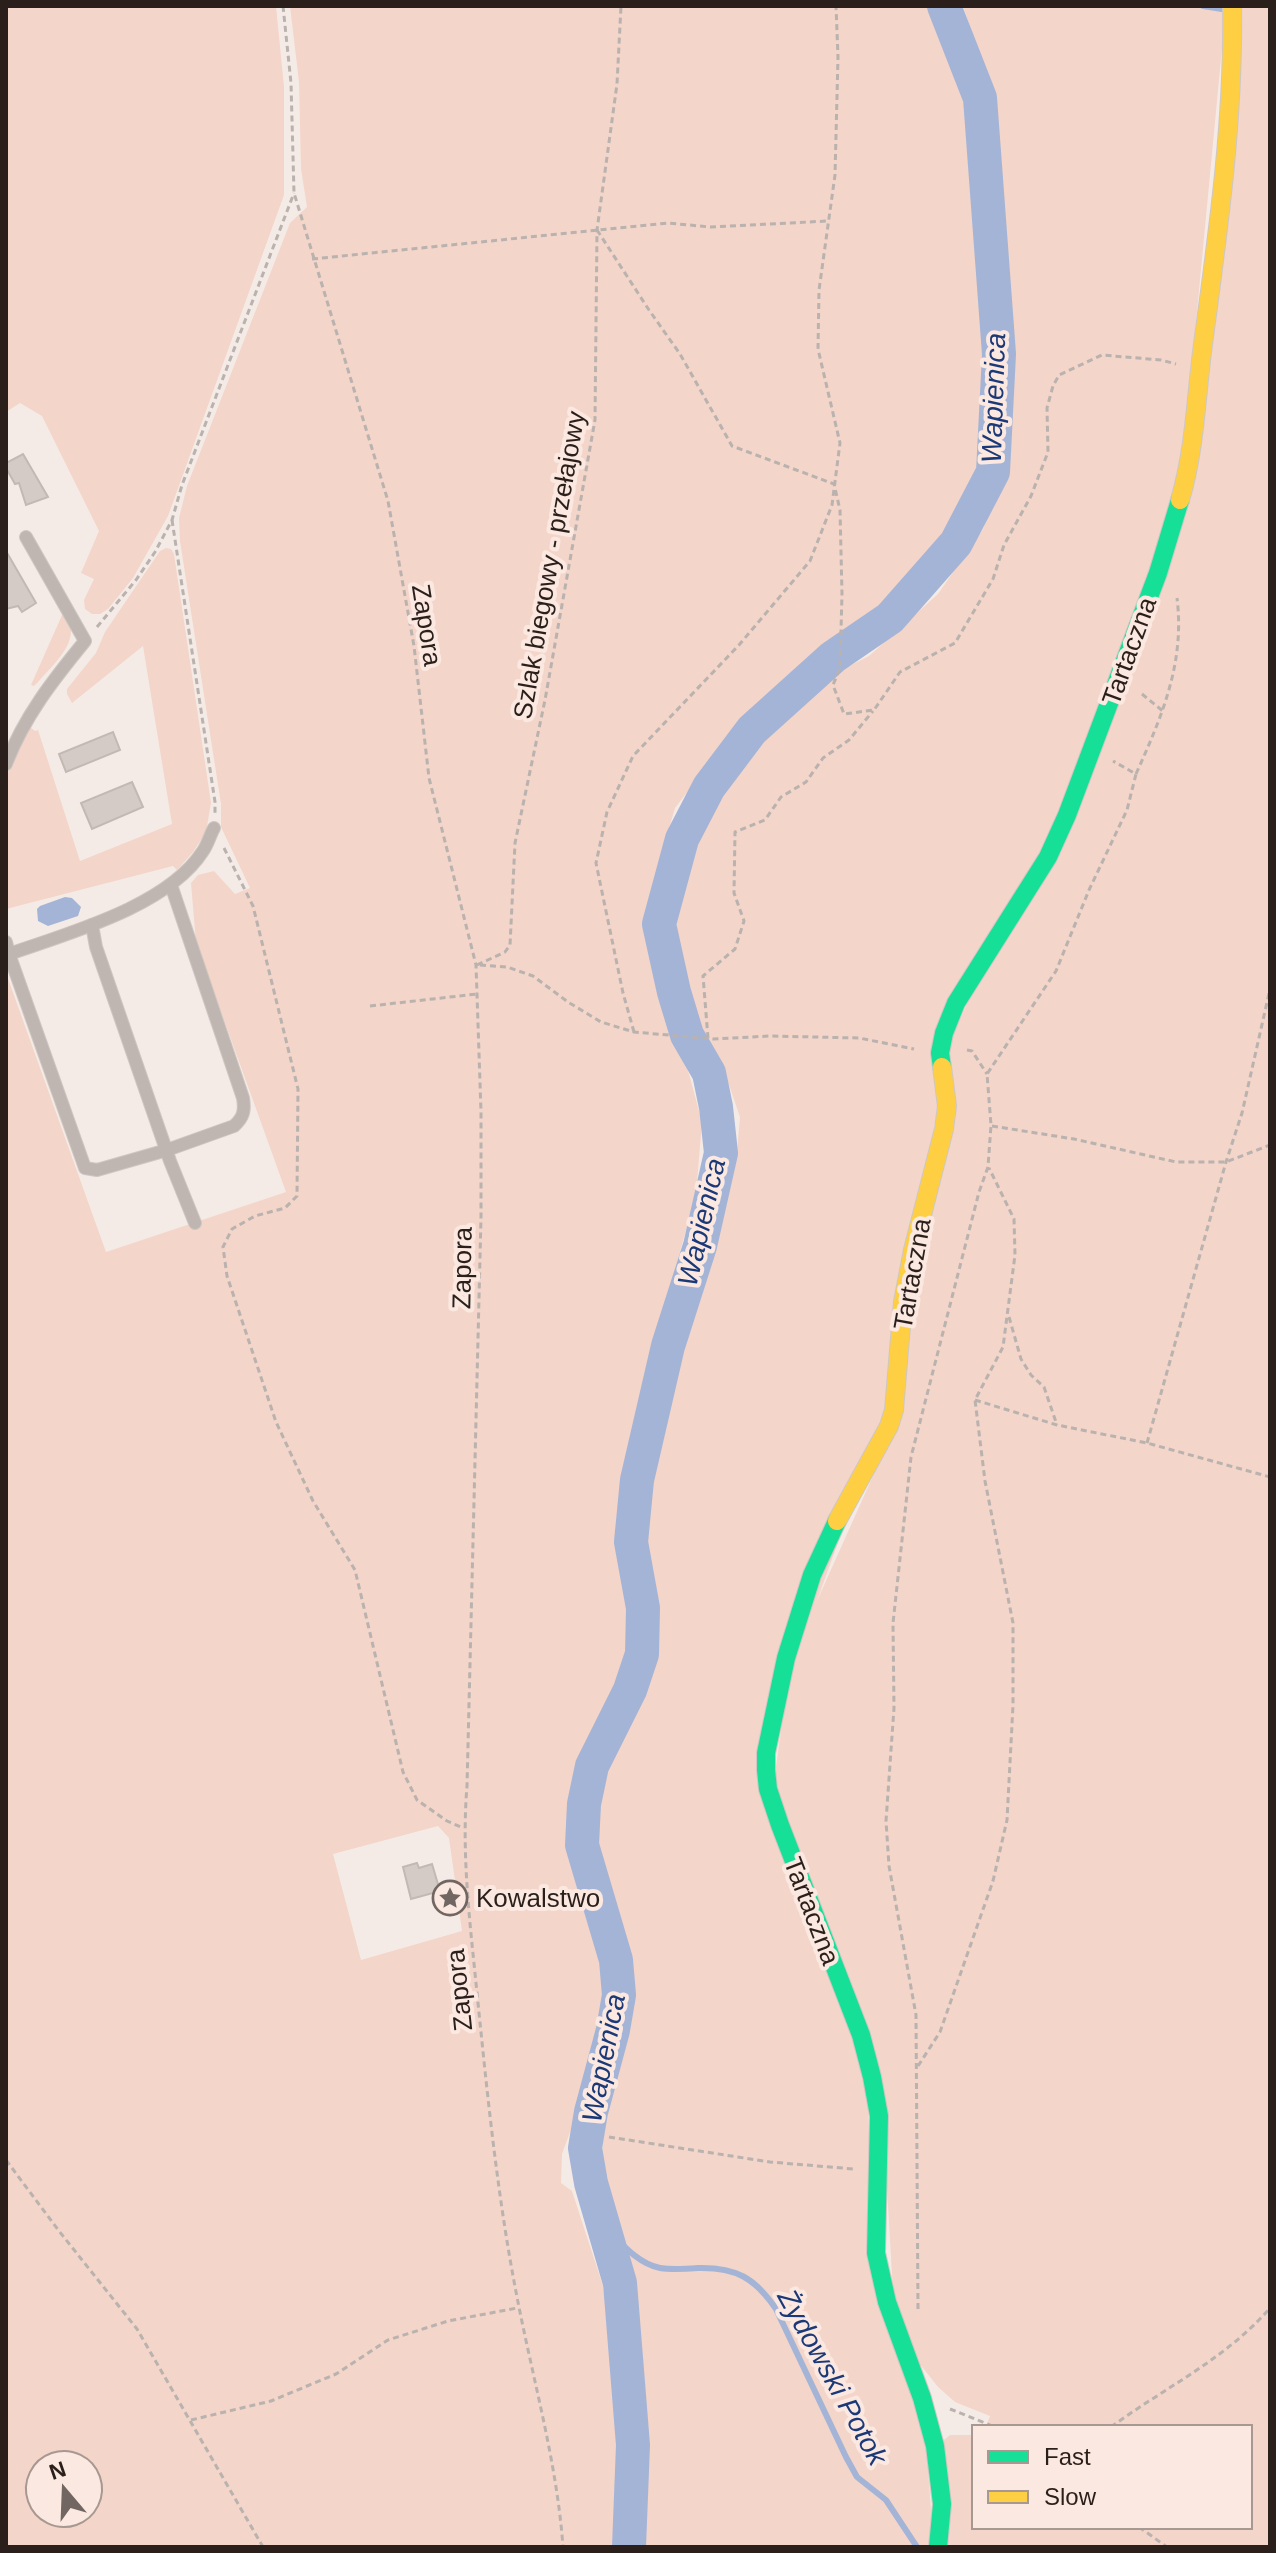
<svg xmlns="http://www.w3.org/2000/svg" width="1276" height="2553" font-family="Helvetica,sans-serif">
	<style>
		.green { fill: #f3d5c9; fill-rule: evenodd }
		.water { fill: #a4b4d7 }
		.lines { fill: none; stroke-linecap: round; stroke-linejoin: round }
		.stream { stroke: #a4b4d7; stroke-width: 6 }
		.river { stroke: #a4b4d7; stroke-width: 34 }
		.building { fill: #d5cbc6; stroke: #c3b9b4; stroke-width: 2 }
		.lane-casing { stroke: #cfc7c3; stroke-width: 14 }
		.fast-casing { stroke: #cfc7c3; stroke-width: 20 }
		.slow-casing { stroke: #cfc7c3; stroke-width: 20 }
		.path { stroke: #bab2ae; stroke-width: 3; stroke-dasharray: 6 4; stroke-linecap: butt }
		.lane { stroke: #bfb6b2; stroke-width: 12 }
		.fast { stroke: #16e098; stroke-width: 18 }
		.slow { stroke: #ffcf43; stroke-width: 18 }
		.labels { text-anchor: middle; stroke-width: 8; stroke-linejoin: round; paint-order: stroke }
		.street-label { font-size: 26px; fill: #2a1f1b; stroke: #fbe8e0 }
		.poi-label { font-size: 26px; fill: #2a1f1b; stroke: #fbe8e0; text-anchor: start }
		.water-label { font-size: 28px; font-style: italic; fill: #1b3977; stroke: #fbe8e0 }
	</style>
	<rect width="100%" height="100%" fill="#f5ebe6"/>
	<g class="green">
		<polygon points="6,6 276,6 284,87 284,195 168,516 133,578 108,609 100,614 92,614 85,609 84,600 94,579 81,573 99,531 42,416 20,403 6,412"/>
		<path d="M290 6H932L964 95 980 230 986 358 981 466 944 539 883 604 798 668 741 722 675 808 655 876 646 925 663 999 689 1074 702 1122 696 1194 669 1291 644 1411 627 1475 623 1536 633 1609 631 1650 580 1768 573 1845 583 1888 607 1961 609 1996 604 2026 592 2072 562 2154 561 2183 572 2191 603 2286 618 2384 621 2534 618 2547H6V973L106 1252 286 1192 196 942 191 883 198 875 214 871 235 894 250 888 221 827V804L180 541 179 518 187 486 290 223 307 207 301 169 299 82ZM438 1826 449 1838 462 1931 361 1960 333 1854ZM40 2465H88V2513H40Z"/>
		<polygon points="963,6 1226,6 1181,480 1063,814 950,1001 940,1091 892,1393 762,1753 868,2079 871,2254 924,2419 934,2547 639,2547 643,2473 641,2392 625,2279 601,2160 605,2125 634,2001 633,1958 606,1897 591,1850 593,1813 602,1772 641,1695 655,1655 658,1605 644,1540 649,1485 678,1352 737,1153 740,1117 727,1079 709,1048 691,996 676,924 694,844 719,795 757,739 820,681 869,656 938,594 983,529 1001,478 1014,360 1006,235 993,94"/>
		<polygon points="1237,6 1270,6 1270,2547 941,2547 939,2444 950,2435 974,2435 974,2527 1250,2527 1250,2427 986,2427 990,2416 955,2402 938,2387 911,2353 894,2310 883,2117 773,1788 791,1659 894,1429 950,1042 1173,545"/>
		<polygon points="166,548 171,549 174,554 211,803 206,832 193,852 177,870 173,866 6,909 6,778 20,737 27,725 35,731 38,730 80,861 172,824 143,646 72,703 67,694 67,689 96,653 105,632 160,551"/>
		<path d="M63 613C66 619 71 625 71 631 71 650 49 669 38 682L34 686 31 685Z"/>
	</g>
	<polygon class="water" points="65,897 72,898 81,907 78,916 48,926 38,921 37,909 40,906"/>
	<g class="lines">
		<g class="stream">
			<polyline points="1203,6 1222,9"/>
			<path d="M606 2228C621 2243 638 2264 660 2268 672 2270 686 2269 698 2268 736 2267 755 2278 776 2309L846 2457 857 2477 886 2500 917 2547"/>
		</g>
		<polyline class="river" points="629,2547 633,2445 620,2283 591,2183 585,2148 591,2112 613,2030 619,1995 616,1960 582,1845 584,1804 592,1766 630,1690 642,1654 643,1608 631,1542 637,1480 668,1346 700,1246 721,1153 716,1107 709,1073 687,1035 674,992 659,924 682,839 709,787 752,730 833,657 890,618 956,543 993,472 999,354 980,98 944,6"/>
	</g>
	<g class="building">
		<polygon points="23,454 48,497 26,505 19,483 15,484 6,468 6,463"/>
		<polygon points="6,551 36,603 22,612 18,606 6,609"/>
		<polygon points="113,732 120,750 66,772 59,754"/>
		<polygon points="132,782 143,807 92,829 81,803"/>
		<polygon points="417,1863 419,1868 432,1864 440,1891 411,1899 403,1867"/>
	</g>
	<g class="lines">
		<g class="lane-casing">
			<g id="lane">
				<path d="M6 764C24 717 53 680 85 641L26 537"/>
				<polyline points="92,925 96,947 170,1161 195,1223"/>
				<path d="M6 942 9 954C69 933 168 906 203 851 208 844 210 835 214 828"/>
				<path d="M9 954 85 1168 97 1170 167 1150 234 1126C244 1117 245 1110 243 1098L171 885"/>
			</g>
		</g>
		<g class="fast-casing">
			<g id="fast">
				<polyline points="942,1067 940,1053 944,1033 956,1003 1048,857 1067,815 1158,573 1180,500"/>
				<polyline points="837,1521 812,1575 786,1658 766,1753 766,1770 768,1789 780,1825 861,2035 872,2077 879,2116 876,2253 887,2302 922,2398 935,2446 942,2504 938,2547"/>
			</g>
		</g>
		<g class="slow-casing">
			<g id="slow">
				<path d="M1180 500C1195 449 1196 397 1203 344 1218 232 1234 120 1232 6"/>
				<polyline points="837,1521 889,1426 894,1410 903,1302 913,1250 944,1129 947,1106 942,1067"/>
			</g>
		</g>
		<g class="path">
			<path d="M283 6 291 83 294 193 388 501 414 646 429 778 476 965 481 1112V1217L467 1786C461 1858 471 1931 478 2003 488 2101 498 2200 517 2297 533 2380 557 2463 563 2547"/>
			<polyline points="597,230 649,310 680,354 732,446 834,484 840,510 842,594 840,668 833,685 844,714 874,710 900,672 955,643 993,579 1004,545 1031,496 1048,452 1047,408 1053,386 1059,375 1102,355 1161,360 1176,364"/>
			<polyline points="312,259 668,223 710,227 828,221"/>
			<polyline points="172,520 215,802 215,814"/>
			<polyline points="97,627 136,580 155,552 172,520 182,485 294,193"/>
			<polyline points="1142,694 1164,712"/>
			<path d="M1136 774C1162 716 1185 663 1177 598"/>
			<polyline points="224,848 253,906 298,1089 297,1196 285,1208 255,1216 232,1229 223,1247 227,1276 276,1422 313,1501 355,1570 403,1772 417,1800 447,1821 463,1828"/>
			<polyline points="477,965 505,952 510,945 515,843 545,700 595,420 597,230 617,84 621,6"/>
			<polyline points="480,965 507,967 533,976 568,1002 601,1022 634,1032 713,1039 770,1036 859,1038 914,1049"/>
			<polyline points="370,1006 477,994"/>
			<polyline points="634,1032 623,993 596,863 607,812 633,756 739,645 810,561 832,505 840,443 818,349 819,290 835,175 838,57 836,6"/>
			<polyline points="708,1038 703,976 735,949 744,921 734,893 735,832 765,820 781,797 806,782 823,758 849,740 873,711"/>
			<polyline points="967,1050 972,1051 987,1074"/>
			<polyline points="992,1126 1074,1139 1176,1162 1226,1162 1270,1145"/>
			<polyline points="1009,1317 1021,1359 1031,1375 1044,1387 1057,1425"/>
			<polyline points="975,1400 1057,1425 1147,1443 1270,1477"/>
			<polyline points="1147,1443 1226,1162 1242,1113 1270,989"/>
			<polyline points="918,2066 940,2032 993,1881 1007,1820 1013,1705 1013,1623 985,1481 975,1400 1003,1347 1015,1255 1014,1219 989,1168"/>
			<polyline points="609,2137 770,2162 854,2169"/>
			<polyline points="6,2160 59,2231 137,2329 263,2547"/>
			<polyline points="918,2309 916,2015 889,1866 886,1821 894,1708 893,1623 911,1457 979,1192 988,1167 991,1125 987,1074 1056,971 1089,890 1127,810 1136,774 1113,761"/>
			<polyline points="950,2409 995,2427"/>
			<polyline points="191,2420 271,2401 336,2374 388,2340 448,2321 517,2308"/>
			<path d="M1111 2427C1164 2388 1226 2359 1270 2308"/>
			<polyline points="1139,2527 1167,2547"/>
		</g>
		<use href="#lane" class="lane"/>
		<use href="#fast" class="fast"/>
		<use href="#slow" class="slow"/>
	</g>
	<defs>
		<g id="sight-ring" transform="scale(1.8)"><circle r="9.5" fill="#fbe8e0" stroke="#716662" stroke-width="1.5"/><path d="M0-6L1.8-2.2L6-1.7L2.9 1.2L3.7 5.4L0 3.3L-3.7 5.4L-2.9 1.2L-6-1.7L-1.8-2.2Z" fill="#716662"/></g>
	</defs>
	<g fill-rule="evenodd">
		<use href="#sight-ring" x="450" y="1898"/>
	</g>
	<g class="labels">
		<g class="street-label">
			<text transform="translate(549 565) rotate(-80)" y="9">Szlak biegowy - przełajowy</text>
			<text transform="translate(427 625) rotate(81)" y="9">Zapora</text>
			<text transform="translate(1129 651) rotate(-70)" y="9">Tartaczna</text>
			<text transform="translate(462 1268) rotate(-89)" y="9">Zapora</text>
			<text transform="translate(912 1274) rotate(-80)" y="9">Tartaczna</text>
			<text transform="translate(812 1911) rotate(69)" y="9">Tartaczna</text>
			<text transform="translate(459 1990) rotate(-96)" y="9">Zapora</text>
		</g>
		<g class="poi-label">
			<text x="476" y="1907">Kowalstwo</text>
		</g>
		<g class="water-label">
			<text transform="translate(993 398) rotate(-88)" y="10">Wapienica</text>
			<text transform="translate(701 1222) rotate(-77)" y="10">Wapienica</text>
			<text transform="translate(603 2058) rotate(-79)" y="10">Wapienica</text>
			<text transform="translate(833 2377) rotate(61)" y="10">Żydowski Potok</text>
		</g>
	</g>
	<rect width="1276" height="2553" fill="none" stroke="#2a1f1b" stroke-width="16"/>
	<rect x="972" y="2425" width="280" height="104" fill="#fbe8e0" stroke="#a79891" stroke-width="2"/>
	<rect x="988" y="2451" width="40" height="12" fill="#16e098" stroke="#a79891" stroke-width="2"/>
	<text x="1044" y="2465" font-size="24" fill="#2a1f1b">Fast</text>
	<rect x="988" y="2491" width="40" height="12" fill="#ffcf43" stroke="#a79891" stroke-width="2"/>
	<text x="1044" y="2505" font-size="24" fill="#2a1f1b">Slow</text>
	<g transform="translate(64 2489) rotate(341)"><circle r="38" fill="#fbe8e0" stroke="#a79891" stroke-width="2"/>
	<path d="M0-6L14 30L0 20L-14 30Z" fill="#716662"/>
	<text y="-12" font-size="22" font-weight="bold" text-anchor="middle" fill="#2a1f1b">N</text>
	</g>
</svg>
